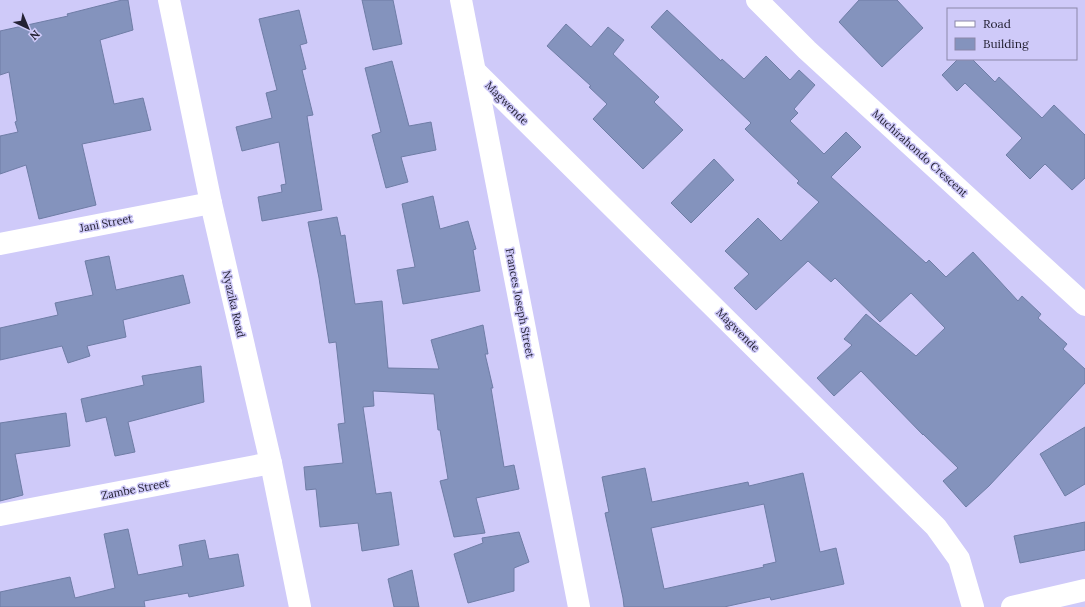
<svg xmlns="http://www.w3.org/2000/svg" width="1085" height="607" font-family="Lora,serif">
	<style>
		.building { fill: #8493bd; stroke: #6f7da6; fill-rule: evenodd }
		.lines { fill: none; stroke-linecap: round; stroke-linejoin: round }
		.minor { stroke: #fff; stroke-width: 22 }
		.labels { text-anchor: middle; stroke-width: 3; stroke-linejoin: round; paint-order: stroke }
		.street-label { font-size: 11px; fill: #242234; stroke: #cfcaf9 }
	</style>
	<rect width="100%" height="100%" fill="#cfcaf9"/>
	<g class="building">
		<polygon points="122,0 128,0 133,30 100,40 114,104 143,98 151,130 82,144 96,205 39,219 26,165 0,174 0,136 18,132 15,122 17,121 9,72 0,75 0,31 68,16 67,14"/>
		<polygon points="362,0 393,0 402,44 373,50"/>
		<polygon points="859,0 897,0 923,28 882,67 839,22"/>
		<polygon points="299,10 307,43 300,45 306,69 302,70 313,115 307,116 322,210 262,221 258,197 282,192 281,185 286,184 279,142 242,151 236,127 272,118 266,93 277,90 259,19"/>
		<polygon points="667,10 721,61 722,59 744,79 766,56 790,80 799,70 815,85 794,109 798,113 790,121 824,154 846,132 861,147 831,177 926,263 929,260 946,277 973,252 1018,301 1022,296 1041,314 1038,318 1067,344 1063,349 1085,369 1085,383 989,486 966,507 943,481 958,468 923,434 923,435 861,371 834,396 817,378 852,345 844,339 866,314 916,356 945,328 911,293 880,322 835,278 831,282 808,261 756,310 734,288 749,274 725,251 758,218 781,241 819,202 797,183 799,181 745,129 751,123 651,27"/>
		<polygon points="566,24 591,47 608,27 624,40 613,54 659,97 654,102 683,130 643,169 593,119 607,104 589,87 591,86 547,46"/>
		<polygon points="958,59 972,59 995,82 999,77 1042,118 1054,105 1085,135 1085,178 1072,190 1045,164 1030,179 1006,155 1022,138 965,83 957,91 942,75"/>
		<polygon points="392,61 409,126 431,122 436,150 401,157 408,182 386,188 372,135 381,132 365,68"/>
		<polygon points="714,159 734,180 691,223 671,203"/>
		<polygon points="433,196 440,229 468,221 476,249 473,250 480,291 403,304 397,270 415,267 402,204"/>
		<polygon points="337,217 341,236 345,235 355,304 382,301 388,368 439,369 431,340 483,325 488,354 485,354 493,388 491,388 504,467 514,465 519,489 476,498 485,533 454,537 440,481 448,479 440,430 438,430 434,394 373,391 374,406 363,407 376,494 391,492 399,545 362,551 358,523 320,527 316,489 306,490 304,467 343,463 338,424 345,423 336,342 329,343 319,278 308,222"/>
		<polygon points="109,256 116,290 183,275 190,303 123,320 126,337 87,346 90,356 68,363 62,346 0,360 0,328 58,315 55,303 93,295 85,261"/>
		<polygon points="201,366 204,402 128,422 135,452 115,456 106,417 86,422 81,399 144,385 142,376"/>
		<polygon points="66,413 70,446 15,454 23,495 0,501 0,423"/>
		<polygon points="1085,427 1085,484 1065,496 1040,454"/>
		<path d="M645 468 652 502 748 482 749 486 803 473 820 552 836 548 844 584 771 600 770 597 724 607H624L623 598 605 513 609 512 602 477ZM764 504 776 562 763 565 764 567 664 589 651 528Z"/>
		<polygon points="1085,522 1085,550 1020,563 1014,536"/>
		<polygon points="128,529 138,575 183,566 179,545 205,540 209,559 238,554 244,586 189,597 188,593 144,601 145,607 0,607 0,592 70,577 75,598 115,588 104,534"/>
		<polygon points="519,532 529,562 514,568 514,591 468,603 454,554 483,543 482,538"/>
		<polygon points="412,570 419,607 394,607 388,579"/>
	</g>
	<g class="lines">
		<g class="minor">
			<polyline points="169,0 211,203 271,463 300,607"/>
			<polyline points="461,0 579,607"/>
			<polyline points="757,0 807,50 1085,305"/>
			<polyline points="475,71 936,527 959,559 973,607"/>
			<polyline points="0,244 211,203"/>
			<polyline points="0,515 271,463"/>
			<polyline points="1012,607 1085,590"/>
		</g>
	</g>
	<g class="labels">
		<g class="street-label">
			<text transform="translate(507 103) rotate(45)" y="4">Magwende</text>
			<text transform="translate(920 153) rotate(42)" y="4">Muchirahondo Crescent</text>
			<text transform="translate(106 223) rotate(-11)" y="4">Jani Street</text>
			<text transform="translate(520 303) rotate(79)" y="4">Frances Joseph Street</text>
			<text transform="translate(234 304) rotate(77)" y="4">Nyazika Road</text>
			<text transform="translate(738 330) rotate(45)" y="4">Magwende</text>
			<text transform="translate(135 489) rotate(-11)" y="4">Zambe Street</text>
		</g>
	</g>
	<rect x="947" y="8" width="130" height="52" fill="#cfcaf9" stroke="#8b87aa"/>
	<rect x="955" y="21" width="20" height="6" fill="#ffffff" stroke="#8b87aa"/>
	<text x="983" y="28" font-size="12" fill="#242234">Road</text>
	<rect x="955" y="38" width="20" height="12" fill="#8493bd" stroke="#8b87aa"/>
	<text x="983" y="48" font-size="12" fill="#242234">Building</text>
	<g transform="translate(28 28) rotate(136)" stroke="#cfcaf9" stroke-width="3" paint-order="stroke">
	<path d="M0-3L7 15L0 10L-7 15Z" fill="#242234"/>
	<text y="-6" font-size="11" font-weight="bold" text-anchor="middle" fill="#242234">N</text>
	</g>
</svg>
